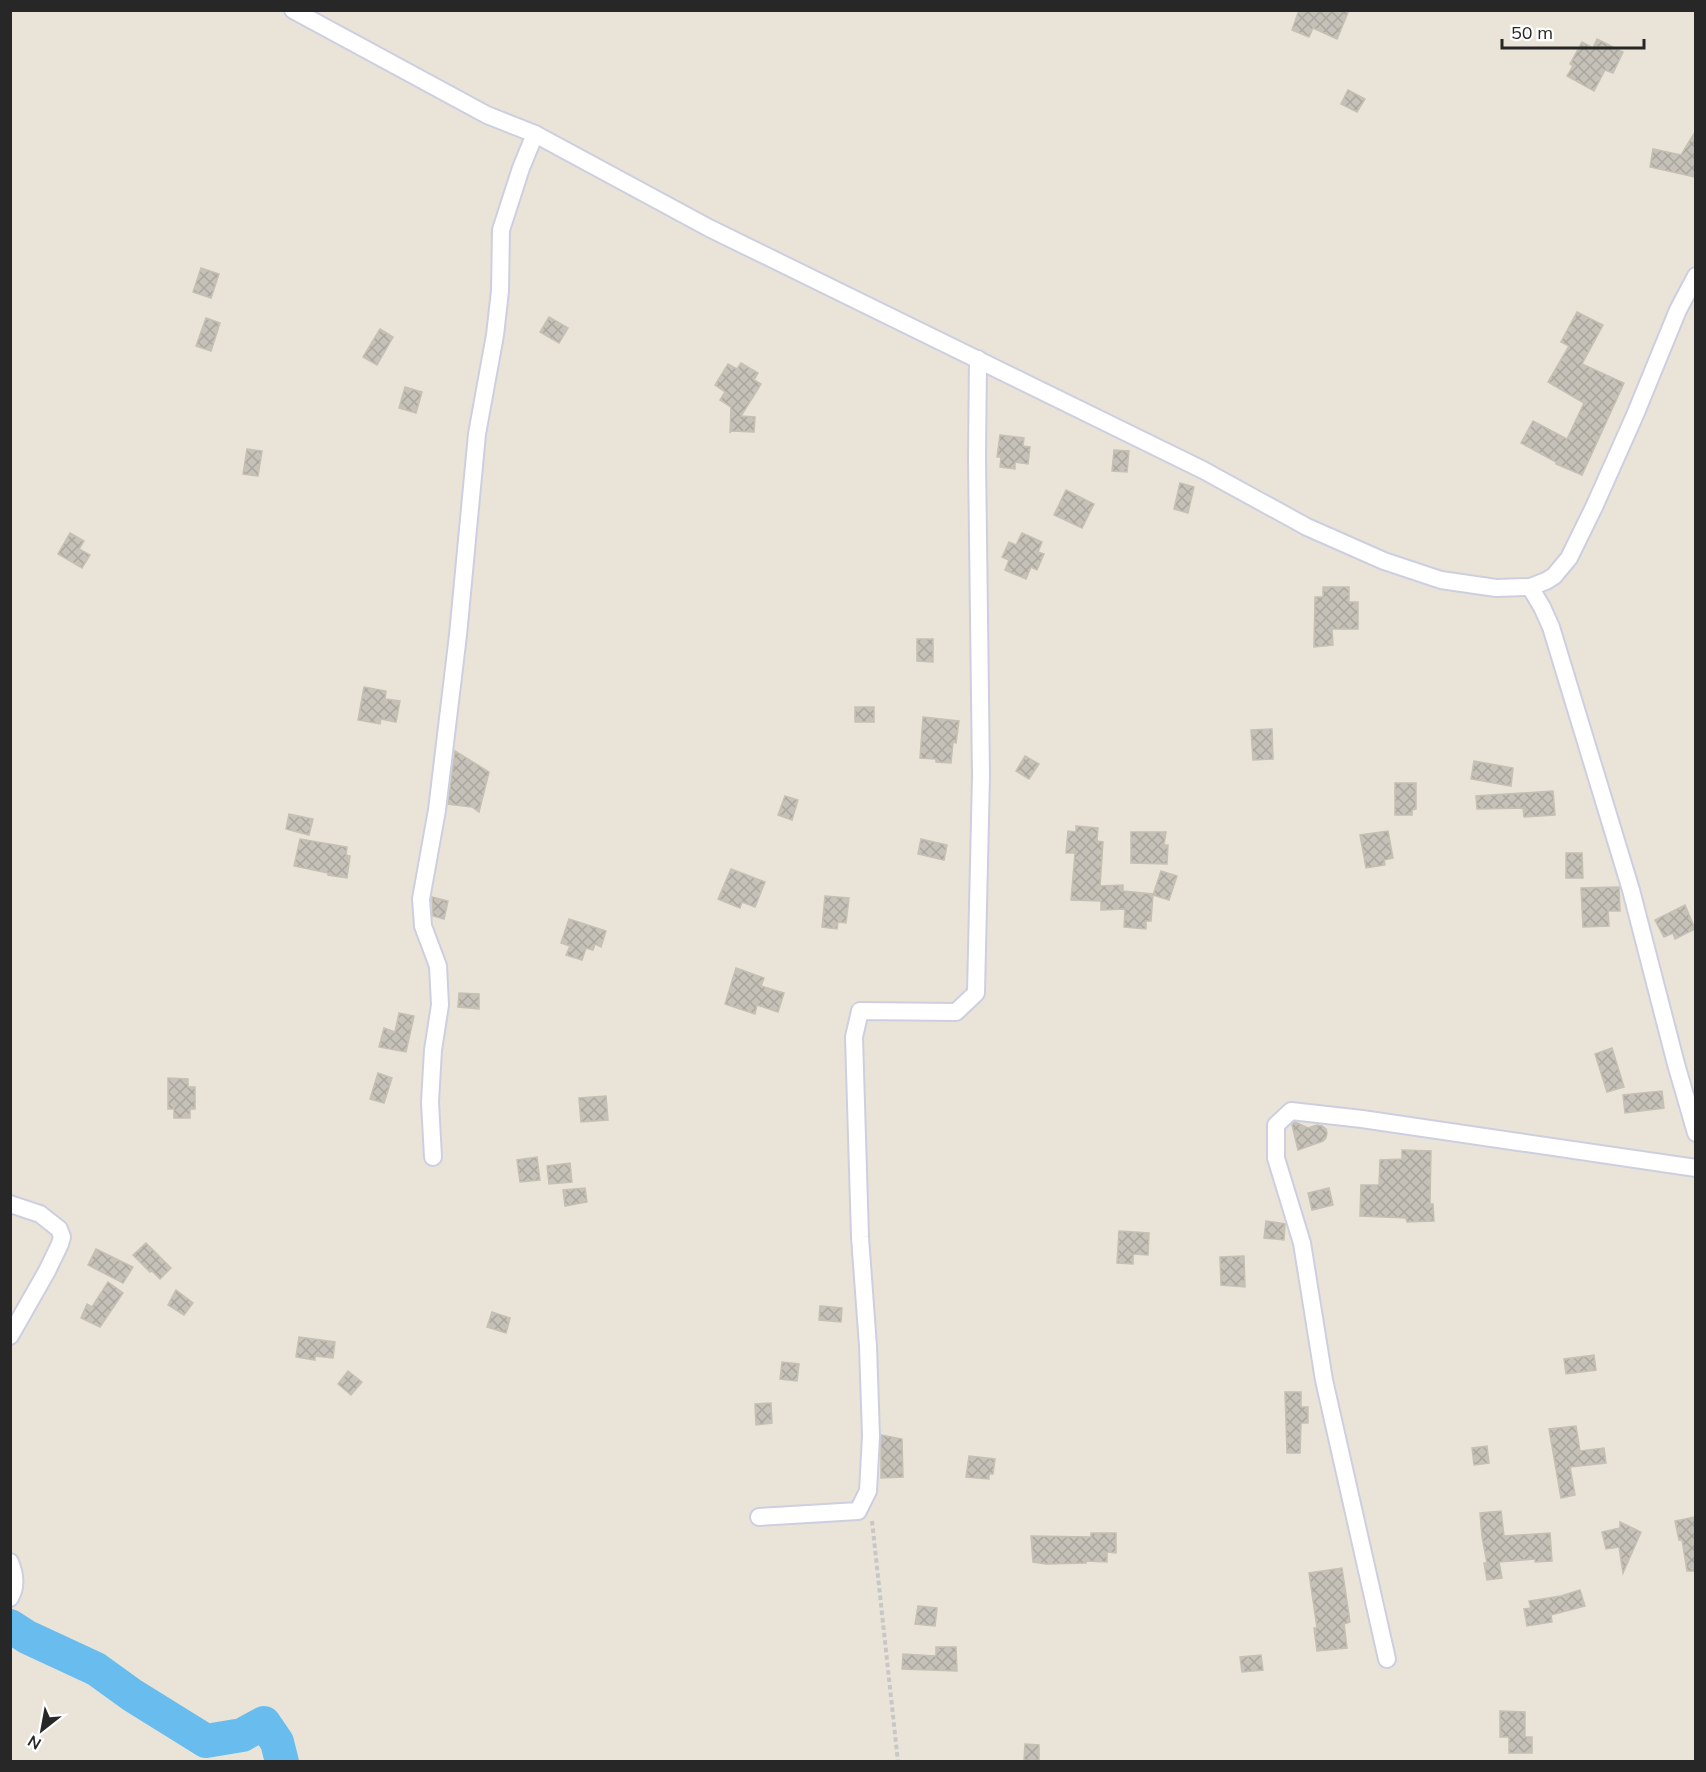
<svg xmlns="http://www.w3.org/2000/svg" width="1706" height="1772" font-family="Mulish,sans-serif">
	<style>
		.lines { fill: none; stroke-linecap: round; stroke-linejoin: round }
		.river { stroke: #68bdee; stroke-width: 34 }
		.building { fill: url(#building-cross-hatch); stroke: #c5c0b2; stroke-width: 1.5 }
		.street-casing { stroke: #cdcfe0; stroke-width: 20 }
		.path { stroke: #c7c7c7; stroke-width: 4; stroke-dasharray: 4.5 3; stroke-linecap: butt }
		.street { stroke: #fff; stroke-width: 16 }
	</style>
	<defs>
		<pattern id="building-cross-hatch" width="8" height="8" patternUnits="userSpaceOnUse" patternTransform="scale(1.5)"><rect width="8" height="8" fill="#c5c1b8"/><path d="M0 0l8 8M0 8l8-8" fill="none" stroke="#a9a69e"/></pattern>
	</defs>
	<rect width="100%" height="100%" fill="#eae4d8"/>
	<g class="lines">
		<polyline class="river" points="10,1626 27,1637 96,1669 132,1695 206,1741 242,1735 264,1723 277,1742 282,1762"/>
	</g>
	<g class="building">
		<polygon points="1299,10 1349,10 1337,39 1313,28 1309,37 1292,30"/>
		<polygon points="1597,39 1623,52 1613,73 1605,70 1594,91 1567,76 1573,66 1570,64 1582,42 1593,48"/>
		<polygon points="1348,90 1365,99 1357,112 1341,104"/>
		<polygon points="1695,132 1695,177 1650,167 1653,149 1681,155"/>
		<polygon points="201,268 219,274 211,298 193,292"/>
		<polygon points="1577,312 1603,325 1582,364 1624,383 1582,475 1556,464 1556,462 1521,443 1533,421 1567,439 1584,403 1548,382 1569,346 1561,342"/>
		<polygon points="549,317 568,328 559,343 540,332"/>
		<polygon points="206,318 220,323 211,351 196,346"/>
		<polygon points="380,329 393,337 377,365 363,357"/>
		<polygon points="741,363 758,373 754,380 761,384 741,416 755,417 754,432 731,431 730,433 731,407 720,400 725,392 715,385 728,364 737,369"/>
		<polygon points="405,387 422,392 416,413 399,408"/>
		<polygon points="1000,435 1024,438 1023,446 1030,447 1028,464 1015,462 1015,469 1000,467 1001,457 997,457"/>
		<polygon points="247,449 262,451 258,476 243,474"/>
		<polygon points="1114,450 1129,451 1127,472 1112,471"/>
		<polygon points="1180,483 1194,487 1188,513 1174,509"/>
		<polygon points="1066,490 1094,504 1082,528 1054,515"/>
		<polygon points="70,533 84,541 79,549 90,555 82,568 58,554"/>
		<polygon points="1022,533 1042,542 1038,552 1044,554 1037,570 1031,567 1026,579 1005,570 1009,560 1002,557 1009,542 1016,545"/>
		<polygon points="1323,587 1349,587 1349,602 1358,602 1358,629 1332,629 1333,645 1314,647 1315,597 1323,597"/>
		<polygon points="917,639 933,639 933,662 917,661"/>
		<polygon points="364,687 386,691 385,699 400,701 396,722 381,719 380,724 358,720"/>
		<rect x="855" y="707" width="19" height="15"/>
		<polygon points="923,717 959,721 956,743 953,742 951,763 936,762 936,759 920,758"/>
		<polygon points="1272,729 1273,759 1253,760 1251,730"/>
		<polygon points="455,751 489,772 479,812 472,807 448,804"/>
		<polygon points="1025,756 1039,764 1029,779 1016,771"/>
		<polygon points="1474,761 1513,768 1511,786 1471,779"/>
		<polygon points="1395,783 1416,783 1416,809 1412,810 1412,815 1395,815"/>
		<polygon points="1553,791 1555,815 1524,817 1523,808 1477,809 1476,796"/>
		<polygon points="785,796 798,800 792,820 778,815"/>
		<polygon points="289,814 313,819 309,835 286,829"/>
		<polygon points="1076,826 1098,828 1097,841 1103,842 1100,886 1123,885 1123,891 1153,894 1151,921 1146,921 1146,929 1124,927 1125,909 1101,910 1101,901 1071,900 1075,853 1066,853 1068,831 1076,832"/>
		<polygon points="1388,831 1393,858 1384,860 1385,865 1366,868 1360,835"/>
		<polygon points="1131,832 1166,832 1164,845 1168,845 1167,864 1131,863"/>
		<polygon points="300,839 347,847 346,855 350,856 347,878 328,875 328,873 294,866"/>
		<polygon points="921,839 947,845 944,860 918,854"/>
		<polygon points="1566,853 1582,853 1583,878 1566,878"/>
		<polygon points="731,869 765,882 755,907 742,902 740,908 718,899"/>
		<polygon points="1161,871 1177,876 1169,900 1153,895"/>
		<polygon points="1619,887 1620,911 1608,911 1609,926 1583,927 1581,888"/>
		<polygon points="825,896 849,898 846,923 838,922 837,929 822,927"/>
		<polygon points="432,897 448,901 444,919 433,916"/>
		<polygon points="1685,905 1695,929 1675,939 1673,933 1664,937 1655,920"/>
		<polygon points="569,919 606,931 601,947 595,944 593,950 586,948 582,960 566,955 570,946 561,943"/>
		<polygon points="736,968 764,978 761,986 784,993 778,1012 757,1005 755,1014 725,1004"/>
		<polygon points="459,993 479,994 479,1009 458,1007"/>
		<polygon points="399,1013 414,1016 406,1052 379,1047 384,1028 395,1032"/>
		<polygon points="1612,1048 1624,1087 1607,1092 1595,1054"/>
		<polygon points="378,1073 392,1078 384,1103 370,1099"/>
		<polygon points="168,1078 188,1079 188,1087 195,1087 195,1109 190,1109 190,1118 174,1118 174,1109 168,1109"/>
		<polygon points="1662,1091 1664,1108 1625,1113 1623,1095"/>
		<polygon points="606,1096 608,1120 581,1122 579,1098"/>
		<polygon points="1295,1122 1308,1128 1317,1125 1322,1126 1326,1129 1327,1133 1326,1138 1323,1141 1298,1150 1292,1125"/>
		<polygon points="1402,1150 1431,1151 1430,1204 1433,1204 1434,1221 1407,1222 1406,1218 1360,1216 1361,1185 1379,1185 1380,1160 1402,1159"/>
		<polygon points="537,1157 540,1180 520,1182 517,1160"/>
		<polygon points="570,1163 572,1182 549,1184 547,1166"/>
		<polygon points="585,1188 587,1202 565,1206 563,1190"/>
		<polygon points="1329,1188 1333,1205 1312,1210 1308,1193"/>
		<polygon points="1266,1221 1285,1224 1284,1240 1264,1238"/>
		<polygon points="1119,1231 1149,1233 1148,1255 1133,1254 1133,1264 1117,1263"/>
		<polygon points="146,1243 171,1268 160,1279 152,1271 150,1272 133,1255"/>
		<polygon points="96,1249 133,1267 123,1283 88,1265"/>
		<polygon points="1244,1256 1245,1287 1221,1285 1220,1257"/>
		<polygon points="108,1282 123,1293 100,1327 81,1318 87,1304 92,1307"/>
		<polygon points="176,1290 193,1303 184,1315 168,1305"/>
		<polygon points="820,1306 842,1308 841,1322 819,1320"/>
		<polygon points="492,1312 510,1318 506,1333 487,1327"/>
		<polygon points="299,1337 335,1342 333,1358 315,1356 315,1360 296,1357"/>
		<polygon points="1594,1355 1596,1370 1566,1374 1564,1359"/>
		<polygon points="782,1362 799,1364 797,1381 780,1379"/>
		<polygon points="348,1371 362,1382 351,1395 338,1384"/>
		<polygon points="1285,1392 1301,1392 1301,1407 1308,1407 1308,1423 1301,1423 1300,1453 1287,1453"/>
		<polygon points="771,1403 772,1423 756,1425 755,1404"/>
		<polygon points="1576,1426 1580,1451 1604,1448 1606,1463 1570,1467 1575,1495 1561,1498 1549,1429"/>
		<polygon points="881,1435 902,1439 903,1477 881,1478"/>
		<polygon points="1487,1446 1489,1463 1474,1465 1472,1448"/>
		<polygon points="969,1456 995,1459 993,1474 989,1474 989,1479 966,1477"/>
		<polygon points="1501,1511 1504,1536 1550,1533 1552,1561 1535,1562 1535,1559 1499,1562 1502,1578 1487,1580 1484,1563 1487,1563 1482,1537 1480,1513"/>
		<polygon points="1695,1517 1695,1571 1687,1571 1682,1540 1679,1540 1675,1521"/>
		<polygon points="1620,1522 1641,1532 1623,1573 1619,1547 1606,1549 1602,1532 1620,1528"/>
		<polygon points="1091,1533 1116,1533 1116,1553 1107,1552 1107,1562 1086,1561 1086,1563 1046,1564 1033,1562 1031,1536 1091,1537"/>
		<polygon points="1342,1568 1350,1622 1344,1624 1347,1648 1317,1651 1314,1628 1317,1628 1309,1573"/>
		<polygon points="1580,1590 1585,1606 1551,1615 1552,1622 1527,1626 1524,1609 1531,1608 1529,1601 1561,1596"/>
		<polygon points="918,1606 937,1608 935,1626 915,1624"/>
		<polygon points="936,1647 956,1647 957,1671 902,1669 903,1654 936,1656"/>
		<polygon points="1261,1655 1263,1670 1242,1672 1240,1657"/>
		<polygon points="1500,1711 1525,1712 1525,1737 1532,1737 1532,1753 1509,1753 1509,1737 1500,1737"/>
		<polygon points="1025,1744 1039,1745 1039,1760 1024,1760"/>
	</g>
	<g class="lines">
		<g class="street-casing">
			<g id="street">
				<polyline points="293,10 487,115 535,134 709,228 1203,470 1307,527 1384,561 1441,580 1496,588 1530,587 1546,581 1554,576 1569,558 1594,507 1635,415 1678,310 1696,276"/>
				<polyline points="1530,587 1542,607 1551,627 1631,890 1676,1064 1696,1133"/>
				<polyline points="433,1157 430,1102 433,1050 440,1005 438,966 423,926 421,899 437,810 458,635 477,434 495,335 500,291 501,230 521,168 535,134"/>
				<polyline points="10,1204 40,1214 59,1229 62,1237 60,1244 47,1271 10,1336"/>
				<polyline points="759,1517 858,1511 868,1491 871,1436 868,1346 860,1237 854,1037 860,1011 956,1012 976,993 981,776 977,458 978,359"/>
				<path d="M10 1562C15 1574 17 1586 10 1598"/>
				<polyline points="1387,1659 1324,1380 1302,1243 1276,1158 1276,1125 1291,1111 1362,1119 1696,1168"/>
			</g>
		</g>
		<polyline class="path" points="872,1521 898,1762"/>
		<use href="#street" class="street"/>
	</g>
	<rect width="1706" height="1772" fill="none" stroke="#272727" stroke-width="24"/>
	<g transform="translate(42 1730) rotate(211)" stroke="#ffffff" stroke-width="4.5" paint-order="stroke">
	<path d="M0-4.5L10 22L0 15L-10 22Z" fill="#272727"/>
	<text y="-9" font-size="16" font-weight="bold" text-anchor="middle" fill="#272727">N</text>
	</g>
	<path d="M1502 39v9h142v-9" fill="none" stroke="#272727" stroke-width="3"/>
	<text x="1511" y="39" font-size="18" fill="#272727" stroke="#ffffff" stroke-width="4.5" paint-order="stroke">50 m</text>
</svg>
